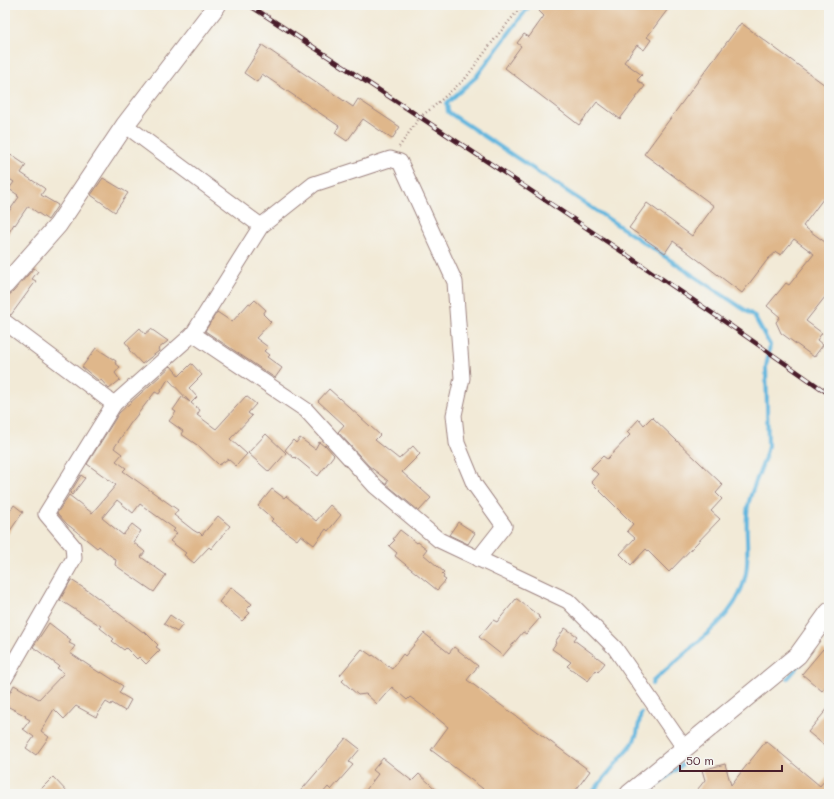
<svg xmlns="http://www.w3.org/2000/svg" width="834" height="799" font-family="Mali,sans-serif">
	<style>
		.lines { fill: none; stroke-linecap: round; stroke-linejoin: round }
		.stream { stroke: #62b6de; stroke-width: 4 }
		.building { fill: #dfb78b }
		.minor-casing { stroke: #9e8481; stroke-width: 17 }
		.tertiary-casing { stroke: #9e8481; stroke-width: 20 }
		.path { stroke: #9e8481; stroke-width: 2.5; stroke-dasharray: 1 3; stroke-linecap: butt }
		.minor { stroke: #fff; stroke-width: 15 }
		.tertiary { stroke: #fff; stroke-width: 18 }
		.rail-casing { stroke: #4a1f2b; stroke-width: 4.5 }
		.rail { stroke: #f6f6f2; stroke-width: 3; stroke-dasharray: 9; stroke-linecap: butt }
	</style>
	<rect width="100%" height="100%" fill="#f6f6f2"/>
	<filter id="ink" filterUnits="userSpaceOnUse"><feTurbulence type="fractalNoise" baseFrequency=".025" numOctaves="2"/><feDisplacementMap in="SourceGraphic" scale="8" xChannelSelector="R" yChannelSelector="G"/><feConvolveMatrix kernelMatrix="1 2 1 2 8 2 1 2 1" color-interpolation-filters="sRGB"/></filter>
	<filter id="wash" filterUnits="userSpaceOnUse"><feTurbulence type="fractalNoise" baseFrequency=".012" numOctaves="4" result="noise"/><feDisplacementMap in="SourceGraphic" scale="16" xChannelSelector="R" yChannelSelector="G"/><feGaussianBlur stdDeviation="0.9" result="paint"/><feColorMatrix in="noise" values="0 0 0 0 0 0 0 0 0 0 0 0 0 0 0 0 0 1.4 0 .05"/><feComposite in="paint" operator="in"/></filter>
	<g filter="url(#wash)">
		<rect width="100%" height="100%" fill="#f2ead7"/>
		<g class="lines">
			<g class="stream">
				<path d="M530 5 476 77 447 103 448 112 754 316 770 345 766 367 768 446C764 467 752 485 748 506 744 527 750 550 746 573 740 607 716 626 692 647 679 659 666 670 653 681L652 684"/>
				<polyline points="788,678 802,662"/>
				<polyline points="591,794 633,743 637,733 641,713"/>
				<polyline points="646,794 683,764"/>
			</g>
		</g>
		<g id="blocks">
			<g class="building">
				<polygon points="543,5 671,5 647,37 651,40 644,50 637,45 624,62 642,75 637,80 645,86 620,119 597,102 579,125 505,68 521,46 517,43 524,34 529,37 544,16 539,11"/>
				<polygon points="741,23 829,88 829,191 803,226 829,245 829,292 806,321 822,333 817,340 823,345 814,357 781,333 776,322 780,317 767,306 786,283 789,285 814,254 794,239 781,255 776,252 768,259 742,293 673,241 665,253 629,228 647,203 692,236 714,206 644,154"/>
				<polygon points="262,45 353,107 358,99 400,127 392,139 363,119 347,141 335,133 339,126 262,74 257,82 244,73"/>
				<polygon points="11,155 26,165 21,173 44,188 45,189 41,195 58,205 48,220 28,206 15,225 14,224 5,239 5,217 19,197 17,196 18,195 9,189 14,182 5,176 5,165"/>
				<polygon points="103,178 128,193 115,212 91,195"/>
				<polygon points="34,268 38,271 32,279 36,281 11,315 5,313 5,295 9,295 13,292"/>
				<polygon points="255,300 266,310 263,314 271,322 256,338 268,347 264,351 269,355 267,357 282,368 275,378 205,331 217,312 232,322 249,303 251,304"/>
				<polygon points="140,328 145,334 151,329 168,341 158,349 159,351 142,364 129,350 130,348 125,342"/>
				<polygon points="96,348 116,361 115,363 120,367 115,373 120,380 109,389 101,380 99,381 82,367"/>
				<polygon points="191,364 192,364 202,375 189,388 197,397 191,403 200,410 197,415 216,429 246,396 256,404 248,413 252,416 230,439 247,454 236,466 228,459 219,465 200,447 181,434 183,431 169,421 176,412 173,410 182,397 190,402 168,379 159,394 155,392 130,424 114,448 122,454 116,461 126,468 123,471 178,510 174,515 193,530 198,533 199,532 202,535 218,516 230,526 211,549 209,547 194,563 184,555 186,553 170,541 177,533 173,531 175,529 140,504 133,513 117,500 102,518 123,535 132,524 141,531 133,542 145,552 141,557 166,575 154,592 115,565 116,560 99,546 97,548 67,524 57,513 69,495 92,513 116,485 87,464 119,413 171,366 179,376"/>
				<polygon points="329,389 380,435 375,440 399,459 413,446 420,454 402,472 431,498 419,511 386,484 388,481 369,466 338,432 344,425 318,401"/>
				<polygon points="652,417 723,485 716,493 722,499 711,511 720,519 669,572 646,549 631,565 620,554 635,538 627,531 633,524 591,482 598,474 591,468 603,456 607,459 630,435 627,432 639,419 644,425"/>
				<polygon points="266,434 286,453 269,472 248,453"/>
				<polygon points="300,438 315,449 319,442 324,446 325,445 334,455 318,476 295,457 294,458 285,450 293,440 296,443"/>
				<polygon points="81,475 85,478 72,495 70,493"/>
				<polygon points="272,489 284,498 286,496 316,521 330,505 341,515 328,531 326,529 314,545 301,535 297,540 271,521 273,519 258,506"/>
				<polygon points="14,505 23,512 5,538 5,519"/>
				<polygon points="458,522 475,533 468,544 449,535"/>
				<polygon points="400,530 417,543 418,542 427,549 423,554 444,572 442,574 444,576 443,578 446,580 437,590 395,556 397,553 389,546 395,540 393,539"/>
				<polygon points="71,580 90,592 143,632 144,631 158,645 156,647 160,650 146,664 139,657 137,659 126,648 124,650 112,641 114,639 100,628 101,626 60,600"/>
				<polygon points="231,587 252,604 246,610 250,613 242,621 219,602"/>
				<polygon points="516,599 517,599 539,616 538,617 540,618 526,634 523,632 503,656 479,637 493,620 497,622"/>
				<polygon points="170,615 183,624 177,632 164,624"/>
				<polygon points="49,623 71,640 69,643 75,646 70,653 100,673 101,672 123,686 119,693 131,700 125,711 112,703 111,705 106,702 96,717 76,706 64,719 54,709 41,731 49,737 36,755 26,748 34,737 23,729 30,720 25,717 26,716 5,705 5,702 14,685 39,699 64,673 57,668 59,666 33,647"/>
				<polygon points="565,628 577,636 574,640 605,663 598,672 596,670 588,681 567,666 571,662 552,649 556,643 555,642"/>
				<polygon points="424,633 449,653 454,647 478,666 467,680 590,771 573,794 490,794 431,750 448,727 417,702 410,697 407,700 392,687 377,704 366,694 358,695 342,681 344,679 340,675 362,649 372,656 373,655 392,669 403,654 405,656"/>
				<polygon points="823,649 829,654 829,683 822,691 802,674"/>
				<polygon points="829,707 829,749 808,732"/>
				<polygon points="346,738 360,749 349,762 353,765 331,790 328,787 322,794 298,794"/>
				<polygon points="766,741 820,786 829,775 829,794 694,794 705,780 702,770 725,764 731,785"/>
				<polygon points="383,758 412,781 419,774 441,794 363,794 378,774 373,770"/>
				<polygon points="53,777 69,794 36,794"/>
			</g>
		</g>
	</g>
	<g filter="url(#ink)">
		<use href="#blocks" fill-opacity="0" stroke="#9e8481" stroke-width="1"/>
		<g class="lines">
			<g class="minor-casing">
				<g id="minor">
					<polyline points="261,226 314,184 390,159 400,162 455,282 462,378 454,415 457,443 474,484 504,526 478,559"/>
					<polyline points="5,322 114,404"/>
					<polyline points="193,334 306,410 375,486 439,540 568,601 615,648 685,749"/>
					<polyline points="5,678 74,558 73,546 46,514 114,404 193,334 261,226 125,125"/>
				</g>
			</g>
			<g class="tertiary-casing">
				<g id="tertiary">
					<polyline points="5,285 58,225 125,125 217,5"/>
					<polyline points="629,794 798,655 829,612"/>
				</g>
			</g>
			<polyline class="path" points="399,147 420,117 432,108 465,79 497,36 521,7 521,5"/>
			<use href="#minor" class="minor"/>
			<use href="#tertiary" class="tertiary"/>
			<g class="rail-casing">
				<path id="rail" d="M249 5C444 132 638 260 829 394"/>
			</g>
			<use href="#rail" class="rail"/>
		</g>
	</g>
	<rect width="834" height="799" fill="none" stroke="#f6f6f2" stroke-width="20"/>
	<path d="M680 765v6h102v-6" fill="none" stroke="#4a1f2b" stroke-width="2"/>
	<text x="686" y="765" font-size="12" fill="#4a1f2b" stroke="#f6f6f2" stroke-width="3" paint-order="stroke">50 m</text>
</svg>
